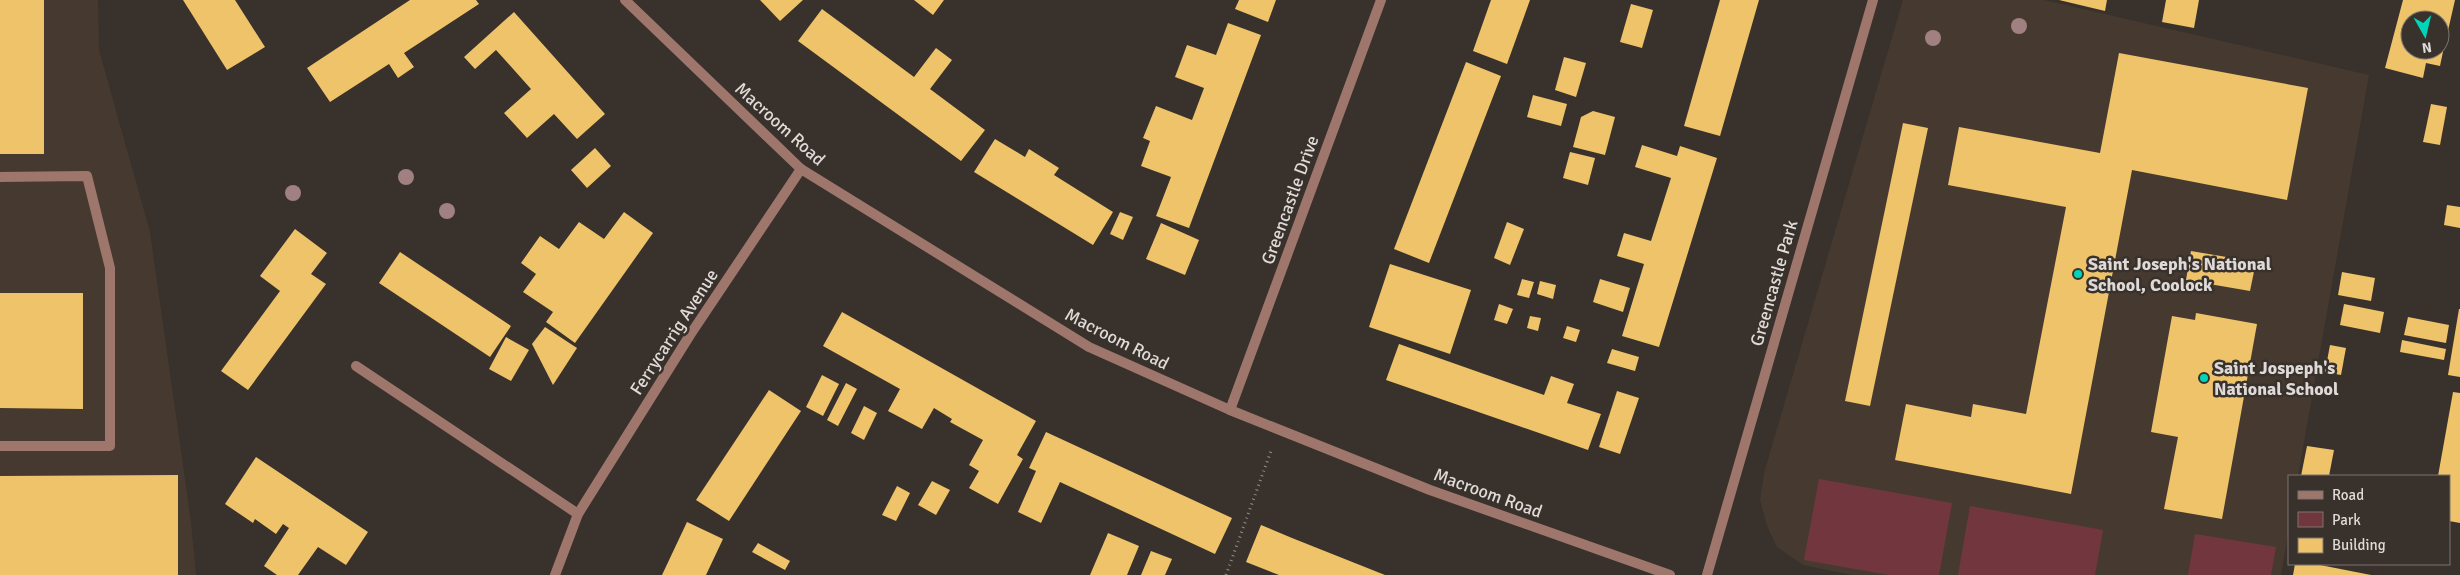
<svg xmlns="http://www.w3.org/2000/svg" width="2460" height="575" font-family="Signika,sans-serif">
	<style>
		.built { fill: #463a30 }
		.green { fill: #72373e }
		.building { fill: #efc369 }
		.lines { fill: none; stroke-linecap: round; stroke-linejoin: round }
		.path { stroke: #938d89; stroke-width: 3; stroke-dasharray: 1 4; stroke-linecap: butt }
		.service { stroke: #9e766b; stroke-width: 10 }
		.minor { stroke: #9e766b; stroke-width: 10 }
		.tree { fill: #a08080 }
		.poi-dot { fill: #01d5b7; stroke: #38312c; stroke-width: 2 }
		.labels { text-anchor: middle; stroke-width: 5; stroke-linejoin: round; paint-order: stroke }
		.street-label { font-size: 18px; fill: #dfdad7; stroke: #38312c }
		.poi-label { font-size: 18px; font-weight: bold; fill: #dfdad7; stroke: #38312c; text-anchor: start }
	</style>
	<rect width="100%" height="100%" fill="#38312c"/>
	<g class="built">
		<polygon points="0,0 98,0 99,50 150,232 191,522 196,575 0,575"/>
		<polygon points="1903,0 2044,0 2369,75 2298,476 2289,476 2289,529 2281,575 1851,575 1803,565 1777,547 1767,526 1760,500 1764,473"/>
	</g>
	<g class="green">
		<polygon points="1819,479 1952,503 1939,575 1889,575 1804,560"/>
		<polygon points="1970,506 2103,530 2095,575 1958,575"/>
		<polygon points="2195,534 2276,547 2271,575 2188,575"/>
	</g>
	<g class="building">
		<rect x="0" y="0" width="44" height="154"/>
		<polygon points="183,0 235,0 265,47 227,70"/>
		<polygon points="410,0 476,0 479,4 404,53 414,67 398,78 389,64 330,102 307,68"/>
		<polygon points="760,0 803,0 780,21"/>
		<polygon points="914,0 944,0 933,15"/>
		<polygon points="1239,0 1276,0 1268,22 1235,9"/>
		<polygon points="1491,0 1530,0 1507,64 1473,51"/>
		<polygon points="1720,0 1759,0 1720,136 1684,126"/>
		<polygon points="2059,0 2107,0 2105,11"/>
		<polygon points="2166,0 2199,0 2194,28 2162,22"/>
		<polygon points="2403,0 2455,0 2447,35 2440,33 2440,20 2410,20 2410,50 2440,50 2440,46 2444,47 2440,66 2426,63 2423,78 2385,68"/>
		<polygon points="1631,4 1653,10 1642,48 1620,42"/>
		<polygon points="822,9 914,77 936,48 952,60 930,89 985,130 961,161 798,41"/>
		<polygon points="514,12 605,114 577,139 554,114 527,138 504,113 531,89 496,50 475,69 464,57"/>
		<polygon points="1228,23 1261,35 1189,228 1156,216 1171,177 1141,166 1150,141 1143,138 1156,106 1192,120 1204,88 1175,77 1187,45 1216,55"/>
		<polygon points="2119,53 2308,88 2287,200 2132,170 2071,494 1895,460 1906,404 1971,417 1973,404 2026,414 2066,207 1948,185 1959,127 2100,153"/>
		<polygon points="1564,57 1586,63 1576,97 1555,90"/>
		<polygon points="1466,62 1501,76 1429,263 1394,249"/>
		<polygon points="1533,95 1567,104 1561,126 1527,117"/>
		<polygon points="2431,104 2447,107 2440,145 2423,142"/>
		<polygon points="1593,111 1615,117 1605,155 1573,147 1581,117"/>
		<polygon points="1903,123 1928,128 1870,406 1845,401"/>
		<polygon points="995,139 1025,157 1029,149 1059,168 1054,175 1113,212 1093,245 974,172"/>
		<polygon points="1642,145 1677,156 1680,146 1717,158 1659,347 1622,336 1644,264 1617,256 1624,233 1651,241 1671,178 1635,167"/>
		<polygon points="595,148 611,166 587,188 571,170"/>
		<polygon points="1570,152 1595,158 1588,185 1563,178"/>
		<polygon points="2447,205 2460,207 2460,228 2444,225"/>
		<polygon points="624,212 653,233 575,343 546,322 553,312 523,292 536,274 521,263 540,236 559,249 579,222 604,239"/>
		<polygon points="1120,212 1133,217 1123,240 1110,234"/>
		<polygon points="1507,222 1524,229 1510,265 1494,258"/>
		<polygon points="1161,223 1199,240 1185,275 1146,259"/>
		<polygon points="295,229 327,253 311,274 326,284 248,390 221,371 280,291 260,276"/>
		<polygon points="2191,251 2256,262 2250,291 2186,280"/>
		<polygon points="400,252 511,326 490,357 379,283"/>
		<polygon points="1390,264 1471,290 1450,354 1369,327"/>
		<polygon points="2342,272 2375,278 2371,301 2338,295"/>
		<polygon points="1522,279 1534,282 1529,298 1517,295"/>
		<polygon points="1600,279 1630,288 1623,312 1593,302"/>
		<polygon points="1540,281 1556,285 1553,299 1537,294"/>
		<polygon points="0,293 83,293 83,409 0,408"/>
		<polygon points="1499,304 1513,309 1507,324 1494,320"/>
		<polygon points="2344,304 2384,312 2380,333 2340,325"/>
		<polygon points="2459,309 2460,309 2460,377 2448,375"/>
		<polygon points="842,312 1036,421 1017,455 1023,459 998,504 969,488 979,471 969,465 983,440 950,422 952,419 934,408 922,429 888,411 900,389 823,346"/>
		<polygon points="2196,313 2257,324 2222,519 2164,509 2178,437 2151,432 2172,316 2195,320"/>
		<polygon points="1530,316 1541,318 1538,331 1527,328"/>
		<polygon points="2408,317 2449,325 2446,343 2404,335"/>
		<polygon points="1567,326 1580,330 1576,342 1563,338"/>
		<polygon points="545,327 577,348 553,385 532,344"/>
		<polygon points="506,337 529,350 511,381 489,369"/>
		<polygon points="2402,340 2446,349 2444,360 2400,352"/>
		<polygon points="1399,344 1544,395 1551,376 1574,384 1567,403 1601,414 1588,450 1386,380"/>
		<polygon points="2330,345 2346,348 2341,375 2325,372"/>
		<polygon points="1612,349 1639,357 1635,371 1607,363"/>
		<polygon points="822,375 839,384 823,416 806,407"/>
		<polygon points="846,383 857,389 838,426 827,420"/>
		<polygon points="769,390 801,411 729,521 696,500"/>
		<polygon points="1617,391 1639,398 1620,454 1599,447"/>
		<polygon points="2453,392 2460,393 2460,523 2449,521 2449,476 2438,476"/>
		<polygon points="864,406 877,413 864,440 851,433"/>
		<polygon points="1046,432 1232,518 1215,554 1060,482 1041,523 1018,512 1036,471 1029,468"/>
		<polygon points="2307,446 2334,450 2329,476 2301,476"/>
		<polygon points="256,457 368,532 346,565 318,547 298,575 277,575 264,566 289,528 283,524 276,534 255,519 253,523 225,504"/>
		<polygon points="178,475 178,575 0,575 0,476"/>
		<polygon points="932,481 950,490 936,515 918,505"/>
		<polygon points="897,486 910,493 896,521 882,515"/>
		<polygon points="687,522 723,539 706,575 662,575"/>
		<polygon points="1261,525 1292,538 1385,575 1279,575 1246,562"/>
		<polygon points="1108,533 1139,546 1127,575 1090,575"/>
		<polygon points="758,543 790,561 785,570 752,552"/>
		<polygon points="1151,551 1172,559 1165,575 1141,575"/>
		<polygon points="2295,564 2315,564 2371,575 2293,575"/>
	</g>
	<g class="lines">
		<polyline class="path" points="1226,575 1271,451"/>
		<polyline class="service" points="0,177 87,176 110,268 110,446 0,446"/>
		<g class="minor">
			<polyline points="625,0 801,169 1089,347 1230,410 1430,490 1670,575"/>
			<polyline points="356,366 578,514"/>
			<polyline points="1230,410 1381,0"/>
			<polyline points="555,575 578,514 690,335 801,169"/>
			<polyline points="1707,575 1873,0"/>
		</g>
	</g>
	<g class="tree">
		<circle cx="2019" cy="26" r="8"/>
		<circle cx="1933" cy="38" r="8"/>
		<circle cx="406" cy="177" r="8"/>
		<circle cx="293" cy="193" r="8"/>
		<circle cx="447" cy="211" r="8"/>
	</g>
	<g class="poi-dot">
		<circle cx="2078" cy="274" r="5"/>
		<circle cx="2204" cy="378" r="5"/>
	</g>
	<g class="labels">
		<g class="street-label">
			<text transform="translate(780 124) rotate(42)" y="6">Macroom Road</text>
			<text transform="translate(1290 200) rotate(-70)" y="6">Greencastle Drive</text>
			<text transform="translate(1774 283) rotate(-74)" y="6">Greencastle Park</text>
			<text transform="translate(674 332) rotate(-57)" y="6">Ferrycarrig Avenue</text>
			<text transform="translate(1117 339) rotate(27)" y="6">Macroom Road</text>
			<text transform="translate(1488 493) rotate(20)" y="6">Macroom Road</text>
		</g>
		<g class="poi-label">
			<text x="2088" y="270">Saint Joseph's National<tspan x="2088" dy="21">School, Coolock</tspan></text>
			<text x="2214" y="374">Saint Jospeph's<tspan x="2214" dy="21">National School</tspan></text>
		</g>
	</g>
	<rect x="2288" y="475" width="162" height="90" fill="#38312c" stroke="#7b7570"/>
	<rect x="2298" y="491" width="25" height="8" fill="#9e766b" stroke="#7b7570"/>
	<text x="2332" y="500" font-size="15" fill="#dfdad7">Road</text>
	<rect x="2298" y="512" width="25" height="15" fill="#72373e" stroke="#7b7570"/>
	<text x="2332" y="525" font-size="15" fill="#dfdad7">Park</text>
	<rect x="2298" y="538" width="25" height="15" fill="#efc369" stroke="#7b7570"/>
	<text x="2332" y="550" font-size="15" fill="#dfdad7">Building</text>
	<g transform="translate(2425 35) rotate(172)"><circle r="24" fill="#38312c" stroke="#7b7570"/>
	<path d="M0-4L9 19L0 12L-9 19Z" fill="#01d5b7"/>
	<text y="-8" font-size="14" font-weight="bold" text-anchor="middle" fill="#dfdad7">N</text>
	</g>
</svg>
